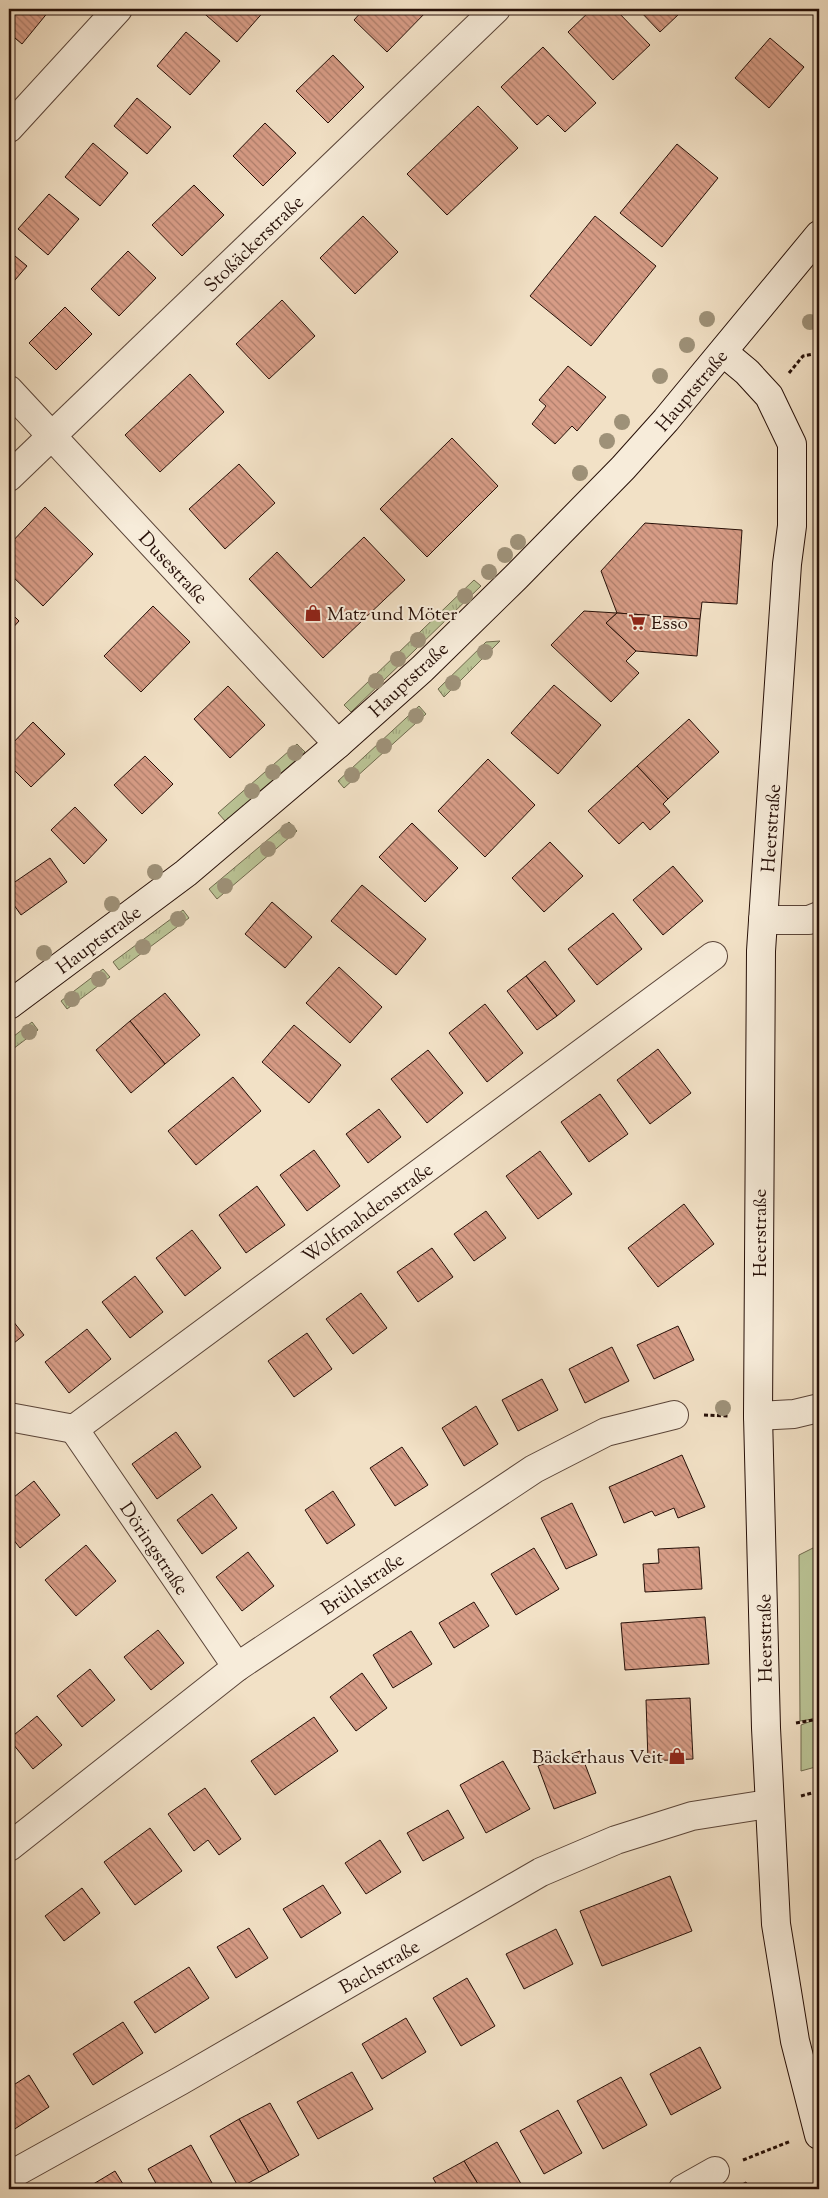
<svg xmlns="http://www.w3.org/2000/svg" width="828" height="2198" font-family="'Sorts Mill Goudy',serif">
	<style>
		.grass { fill: url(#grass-tufts); stroke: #706a4e }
		.park { fill: #bac395; stroke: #706a4e }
		.building { fill: url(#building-back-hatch); stroke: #271008 }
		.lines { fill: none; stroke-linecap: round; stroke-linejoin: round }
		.street-casing { stroke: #5a4438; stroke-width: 30 }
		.secondary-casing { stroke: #271008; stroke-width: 30 }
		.path { stroke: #271008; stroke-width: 3; stroke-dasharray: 4 2.5; stroke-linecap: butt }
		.street { stroke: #f7ecda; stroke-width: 28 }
		.secondary { stroke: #f7ecda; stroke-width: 28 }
		.tree { fill: #9e9178 }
		.labels { text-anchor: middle; stroke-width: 4; stroke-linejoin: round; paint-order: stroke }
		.street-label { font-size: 19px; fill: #271008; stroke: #f7ecda }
		.poi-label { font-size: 19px; fill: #271008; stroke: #f7ecda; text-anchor: start }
	</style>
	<defs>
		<pattern id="grass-tufts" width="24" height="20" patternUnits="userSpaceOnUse" patternTransform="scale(1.25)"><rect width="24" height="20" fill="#bac395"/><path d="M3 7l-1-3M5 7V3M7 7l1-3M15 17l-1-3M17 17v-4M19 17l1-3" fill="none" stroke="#a0a67f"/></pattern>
		<pattern id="building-back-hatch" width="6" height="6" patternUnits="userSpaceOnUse" patternTransform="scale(1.25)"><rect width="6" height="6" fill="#d79c86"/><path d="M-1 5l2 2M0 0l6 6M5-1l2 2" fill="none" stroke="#ae7e6c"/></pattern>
	</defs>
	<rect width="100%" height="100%" fill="#f2e1c6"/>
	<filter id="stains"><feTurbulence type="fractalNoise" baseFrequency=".004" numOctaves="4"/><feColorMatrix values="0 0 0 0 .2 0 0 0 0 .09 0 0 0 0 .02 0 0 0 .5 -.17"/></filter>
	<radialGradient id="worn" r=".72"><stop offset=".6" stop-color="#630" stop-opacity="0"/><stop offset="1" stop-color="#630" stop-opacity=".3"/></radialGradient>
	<g class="grass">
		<polygon points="474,580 481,586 351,712 344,705"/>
		<polygon points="500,641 444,697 438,689 486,642"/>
		<polygon points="419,706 426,714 344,788 338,781"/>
		<polygon points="297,744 305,752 226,822 218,813"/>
		<polygon points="289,822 297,831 217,899 209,889"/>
		<polygon points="183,910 189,918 119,970 113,962"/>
		<polygon points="103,969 110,977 67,1009 61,1001"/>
		<polygon points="32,1022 38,1030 9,1052 9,1040"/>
	</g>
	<g class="park">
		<polygon points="819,1545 819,1715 813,1719 800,1721 799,1555"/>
		<polygon points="819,1718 819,1766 801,1771 801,1725"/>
	</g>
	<g class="building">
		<polygon points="9,9 47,9 49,11 22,44 9,33"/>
		<polygon points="199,9 266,9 237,42"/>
		<polygon points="364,9 429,9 387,52 354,20"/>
		<polygon points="592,9 615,9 650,45 613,80 568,32"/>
		<polygon points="638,9 674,9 679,14 660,32"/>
		<polygon points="186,32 220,61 190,95 157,66"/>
		<polygon points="770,38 804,67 769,108 735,78"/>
		<polygon points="543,47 596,103 565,132 548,115 537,125 501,87"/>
		<polygon points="333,55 364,87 328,123 296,91"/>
		<polygon points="137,98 171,127 147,154 114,126"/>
		<polygon points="478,106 518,148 447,215 407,174"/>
		<polygon points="265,123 296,153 263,186 233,156"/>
		<polygon points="93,143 128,173 100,206 65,177"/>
		<polygon points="677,144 718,178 662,247 620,213"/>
		<polygon points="194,185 224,215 182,256 152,225"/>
		<polygon points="49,194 79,219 48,255 18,229"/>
		<polygon points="363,216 398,252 355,294 320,258"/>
		<polygon points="595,216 656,266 591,346 530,296"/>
		<polygon points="9,251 27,266 9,287"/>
		<polygon points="128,251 156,278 119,316 91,289"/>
		<polygon points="282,300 315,336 269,379 236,344"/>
		<polygon points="65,307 92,334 56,370 29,343"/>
		<polygon points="568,366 606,397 577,431 572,426 555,444 532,424 546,406 539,400"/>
		<polygon points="190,374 224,412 160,472 125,435"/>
		<polygon points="452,438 498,486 427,557 380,509"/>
		<polygon points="239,464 275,503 225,549 189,509"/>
		<polygon points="45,507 93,554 43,606 9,573 9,545"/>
		<polygon points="645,523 742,530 737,604 702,602 700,619 617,613 601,571"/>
		<polygon points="364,537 405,580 323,658 249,579 277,552 311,588"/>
		<polygon points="153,606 190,642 141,692 104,656"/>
		<polygon points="9,611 19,621 9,632"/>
		<polygon points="584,611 617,613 606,623 636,651 626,661 639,673 611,702 551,645"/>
		<polygon points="617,613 700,619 697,656 636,651 606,623"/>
		<polygon points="554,685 601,725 558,774 511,733"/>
		<polygon points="228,686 265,725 230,758 194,719"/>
		<polygon points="689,719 719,752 668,799 637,766"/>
		<polygon points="33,722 65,754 31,787 9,765 9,747"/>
		<polygon points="145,756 173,784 142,814 114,785"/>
		<polygon points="488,759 535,805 485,857 438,811"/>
		<polygon points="637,766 668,799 663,804 670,812 650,830 643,822 619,844 588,811"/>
		<polygon points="75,807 107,840 84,864 51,830"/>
		<polygon points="412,823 458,868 425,902 379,857"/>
		<polygon points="550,842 583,876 544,912 512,878"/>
		<polygon points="50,858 67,882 21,915 9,898 9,886"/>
		<polygon points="673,866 703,901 663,935 633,900"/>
		<polygon points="362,885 426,939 396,975 331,921"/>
		<polygon points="272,902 312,937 285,968 245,934"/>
		<polygon points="613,913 642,949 597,985 568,949"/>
		<polygon points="545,961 575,1001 557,1016 526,976"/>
		<polygon points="339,967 382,1007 350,1043 306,1003"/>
		<polygon points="526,976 557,1016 537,1030 507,991"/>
		<polygon points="165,993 200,1035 165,1064 130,1021"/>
		<polygon points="485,1004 523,1053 487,1082 449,1033"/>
		<polygon points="130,1021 165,1064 131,1093 96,1050"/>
		<polygon points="294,1025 341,1065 309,1103 262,1062"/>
		<polygon points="658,1049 691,1093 650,1124 617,1080"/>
		<polygon points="428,1050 463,1093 427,1123 391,1079"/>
		<polygon points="233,1077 261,1111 196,1165 168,1131"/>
		<polygon points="600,1094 628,1134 589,1162 561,1122"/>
		<polygon points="379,1109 401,1137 368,1163 346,1134"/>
		<polygon points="314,1150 340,1186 307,1211 280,1175"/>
		<polygon points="540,1151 572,1194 538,1219 506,1176"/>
		<polygon points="257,1186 285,1225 246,1253 219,1215"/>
		<polygon points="684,1204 714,1244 658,1287 628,1248"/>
		<polygon points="486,1211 506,1238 474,1261 454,1234"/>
		<polygon points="192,1230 221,1268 185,1296 156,1258"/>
		<polygon points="432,1248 453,1277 418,1302 397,1272"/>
		<polygon points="135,1276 163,1312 130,1338 102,1302"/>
		<polygon points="361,1293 387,1328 353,1354 326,1319"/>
		<polygon points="9,1316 24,1335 9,1347"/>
		<polygon points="678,1326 694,1360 654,1379 637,1345"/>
		<polygon points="87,1329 111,1359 69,1393 45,1362"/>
		<polygon points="307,1333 332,1369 294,1397 268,1361"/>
		<polygon points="612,1347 629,1381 585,1403 569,1369"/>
		<polygon points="542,1379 558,1410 518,1431 502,1400"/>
		<polygon points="476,1406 498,1444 464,1466 442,1428"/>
		<polygon points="176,1432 201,1467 157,1499 132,1464"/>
		<polygon points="402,1447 428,1485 395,1506 370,1468"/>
		<polygon points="682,1455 705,1507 678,1518 674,1508 655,1516 652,1511 624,1523 609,1487"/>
		<polygon points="34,1481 60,1515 20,1548 9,1534 9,1501"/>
		<polygon points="333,1491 355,1525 327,1544 305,1510"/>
		<polygon points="212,1494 237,1528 202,1554 177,1520"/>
		<polygon points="572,1503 597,1555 566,1569 541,1518"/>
		<polygon points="86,1545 116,1581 76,1616 45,1580"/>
		<polygon points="699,1547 702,1589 645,1592 643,1564 659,1563 658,1549"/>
		<polygon points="534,1548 559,1589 516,1615 491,1574"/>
		<polygon points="248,1552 274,1586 242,1611 216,1577"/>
		<polygon points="474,1602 489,1626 454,1648 439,1623"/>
		<polygon points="705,1617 709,1664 625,1670 621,1623"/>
		<polygon points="158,1630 184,1663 151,1690 124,1657"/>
		<polygon points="411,1631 432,1664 393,1688 373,1655"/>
		<polygon points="90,1669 115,1700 82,1727 57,1696"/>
		<polygon points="362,1673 387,1708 356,1731 330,1697"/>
		<polygon points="690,1698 693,1759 648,1761 646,1700"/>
		<polygon points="37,1716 62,1745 33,1769 9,1739"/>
		<polygon points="314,1717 338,1751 275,1795 251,1761"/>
		<polygon points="580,1751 596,1793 554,1809 538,1766"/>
		<polygon points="503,1761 530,1809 486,1833 460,1785"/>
		<polygon points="205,1788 241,1839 219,1855 208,1840 194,1851 168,1814"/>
		<polygon points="448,1810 464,1838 423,1861 407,1833"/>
		<polygon points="150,1828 182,1871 135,1905 104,1862"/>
		<polygon points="380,1840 401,1872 366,1894 345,1863"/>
		<polygon points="670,1876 692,1931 602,1966 580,1911"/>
		<polygon points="323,1885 341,1913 301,1938 283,1909"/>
		<polygon points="82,1888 100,1913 64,1941 45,1916"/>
		<polygon points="249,1928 268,1958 236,1978 217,1947"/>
		<polygon points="556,1929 573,1964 524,1989 506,1954"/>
		<polygon points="189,1967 209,1998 155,2033 134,2002"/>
		<polygon points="467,1978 495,2026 461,2046 433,1998"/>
		<polygon points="406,2018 426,2052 382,2079 362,2044"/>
		<polygon points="123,2022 143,2053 93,2085 73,2054"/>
		<polygon points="700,2047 721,2088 671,2115 650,2074"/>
		<polygon points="352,2072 373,2109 318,2139 297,2102"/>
		<polygon points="29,2075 49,2107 10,2132 9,2088"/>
		<polygon points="621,2077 647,2125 603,2149 577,2101"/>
		<polygon points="270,2103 299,2155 269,2172 239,2119"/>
		<polygon points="558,2110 582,2153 544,2174 520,2131"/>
		<polygon points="239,2119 269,2172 239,2188 210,2136"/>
		<polygon points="497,2142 524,2189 481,2189 464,2161"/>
		<polygon points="191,2145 212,2183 201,2189 159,2189 148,2169"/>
		<polygon points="464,2161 481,2189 439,2189 433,2178"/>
		<polygon points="115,2171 126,2189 85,2189"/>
		<polygon points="746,2182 749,2189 732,2189"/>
	</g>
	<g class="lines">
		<g class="street-casing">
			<g id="street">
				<polyline points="9,128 118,9"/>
				<polyline points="9,390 338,744"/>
				<polyline points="9,477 496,9"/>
				<polyline points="763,920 809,920 819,916"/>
				<polyline points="758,1416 794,1414 819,1408"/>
				<polyline points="9,1417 74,1429 713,956"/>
				<polyline points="74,1429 237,1667"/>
				<polyline points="9,1847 237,1667 534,1469 606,1432 674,1415"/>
				<polyline points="9,2176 180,2081 541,1872 616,1840 692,1816 768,1804"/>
				<polyline points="683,2189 715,2171"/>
			</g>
		</g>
		<g class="secondary-casing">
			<g id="secondary">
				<polyline points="723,352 747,372 769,396 792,444 792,526 787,564 761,951 758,1416 766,1728 776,1924 795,2041 819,2135"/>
				<polyline points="9,1005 186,873 338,744 422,669 516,577 623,468 666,420 819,235"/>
			</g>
		</g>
		<g class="path">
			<polyline points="789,373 803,356 819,353"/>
			<polyline points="704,1415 728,1416"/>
			<polyline points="796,1723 813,1720 819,1716"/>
			<polyline points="801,1796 819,1791"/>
			<polyline points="743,2160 791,2141"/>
		</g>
		<use href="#street" class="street"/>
		<use href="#secondary" class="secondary"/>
	</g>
	<g class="tree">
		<circle cx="707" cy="319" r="8"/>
		<circle cx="810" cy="322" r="8"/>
		<circle cx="687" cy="345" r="8"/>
		<circle cx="660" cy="376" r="8"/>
		<circle cx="622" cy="422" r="8"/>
		<circle cx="607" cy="441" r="8"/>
		<circle cx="580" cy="473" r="8"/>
		<circle cx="518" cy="542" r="8"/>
		<circle cx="505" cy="555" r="8"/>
		<circle cx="489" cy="572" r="8"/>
		<circle cx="465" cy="596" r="8"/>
		<circle cx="418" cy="640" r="8"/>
		<circle cx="485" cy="652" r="8"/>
		<circle cx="398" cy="659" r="8"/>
		<circle cx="376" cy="681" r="8"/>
		<circle cx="453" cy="683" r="8"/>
		<circle cx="416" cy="716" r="8"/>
		<circle cx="384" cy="746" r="8"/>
		<circle cx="295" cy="753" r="8"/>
		<circle cx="273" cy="772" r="8"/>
		<circle cx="352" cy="775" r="8"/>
		<circle cx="252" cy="791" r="8"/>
		<circle cx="288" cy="831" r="8"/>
		<circle cx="268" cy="849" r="8"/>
		<circle cx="155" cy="872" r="8"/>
		<circle cx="225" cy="886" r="8"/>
		<circle cx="112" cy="904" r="8"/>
		<circle cx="178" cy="919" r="8"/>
		<circle cx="143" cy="947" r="8"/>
		<circle cx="44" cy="953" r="8"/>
		<circle cx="99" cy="979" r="8"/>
		<circle cx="72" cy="999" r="8"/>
		<circle cx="29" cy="1032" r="8"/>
		<circle cx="723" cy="1408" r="8"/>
	</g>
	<defs>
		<g id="shop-bare" transform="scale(1.35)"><path d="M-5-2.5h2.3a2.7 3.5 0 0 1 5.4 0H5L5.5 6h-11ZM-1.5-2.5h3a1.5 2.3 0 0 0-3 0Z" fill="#8f2418" stroke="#f7ecda" stroke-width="2.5" paint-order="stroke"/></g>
		<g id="supermarket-bare" transform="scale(1.35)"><path d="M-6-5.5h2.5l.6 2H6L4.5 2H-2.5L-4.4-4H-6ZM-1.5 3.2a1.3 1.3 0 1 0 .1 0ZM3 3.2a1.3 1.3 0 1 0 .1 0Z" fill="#8f2418" stroke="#f7ecda" stroke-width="2.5" paint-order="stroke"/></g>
	</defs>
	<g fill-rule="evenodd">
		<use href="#shop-bare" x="313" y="613"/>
		<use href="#supermarket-bare" x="637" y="622"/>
		<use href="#shop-bare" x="677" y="1756"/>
	</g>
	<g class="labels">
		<g class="street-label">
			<text transform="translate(253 243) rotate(-44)" y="7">Stoßäckerstraße</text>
			<text transform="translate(691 390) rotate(-50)" y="7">Hauptstraße</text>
			<text transform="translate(174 567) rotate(47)" y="7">Dusestraße</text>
			<text transform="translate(408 679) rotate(-43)" y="7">Hauptstraße</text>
			<text transform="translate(770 828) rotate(-86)" y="7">Heerstraße</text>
			<text transform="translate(98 939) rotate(-37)" y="7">Hauptstraße</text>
			<text transform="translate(367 1212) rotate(-36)" y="7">Wolfmahdenstraße</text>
			<text transform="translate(759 1233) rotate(-90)" y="7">Heerstraße</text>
			<text transform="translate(155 1548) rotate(56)" y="7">Döringstraße</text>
			<text transform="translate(362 1583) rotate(-34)" y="7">Brühlstraße</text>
			<text transform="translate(764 1638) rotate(-91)" y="7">Heerstraße</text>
			<text transform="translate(379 1966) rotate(-30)" y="7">Bachstraße</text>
		</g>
		<g class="poi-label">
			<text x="327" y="620">Matz und Möter</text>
			<text x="651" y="629">Esso</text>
			<text x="663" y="1763" text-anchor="end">Bäckerhaus Veit</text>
		</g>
	</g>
	<rect width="828" height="2198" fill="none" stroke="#f2e1c6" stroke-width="30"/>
	<rect x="10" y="10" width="808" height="2178" fill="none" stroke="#271008" stroke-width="2.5"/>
	<rect x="15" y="15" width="798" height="2168" fill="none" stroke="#271008"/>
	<rect width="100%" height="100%" filter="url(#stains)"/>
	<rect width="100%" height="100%" fill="url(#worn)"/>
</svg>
